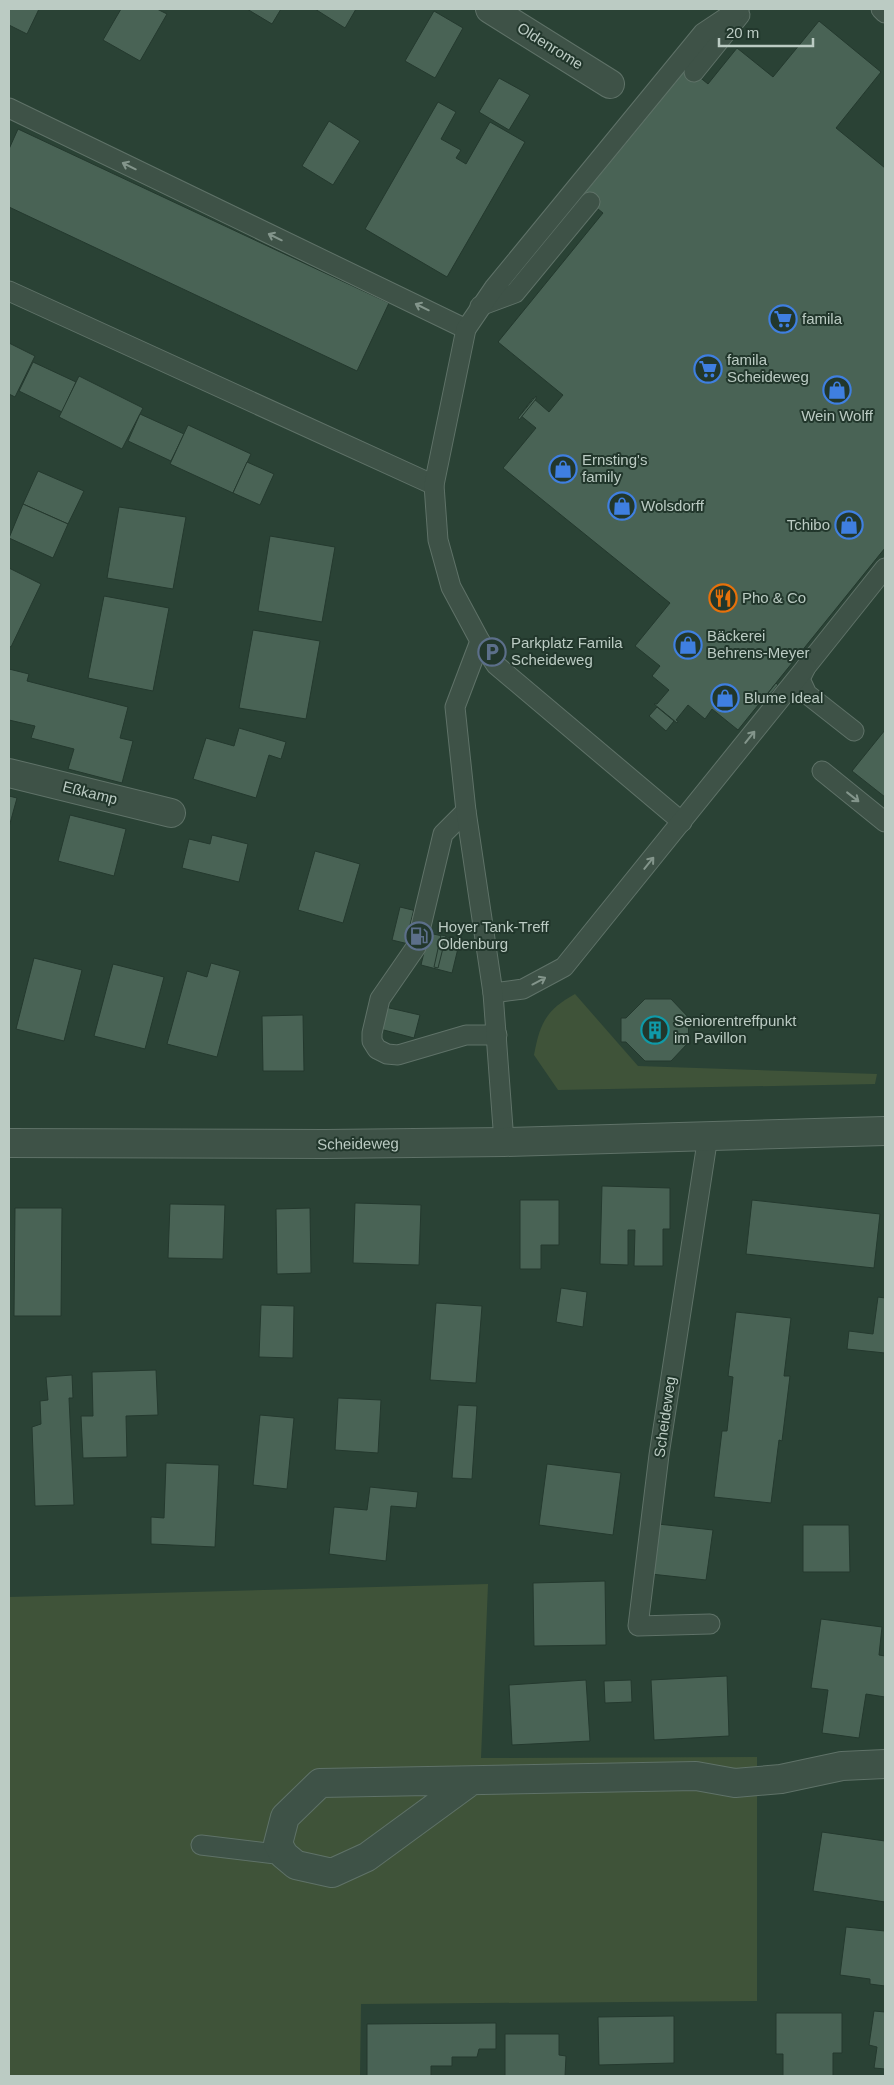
<svg xmlns="http://www.w3.org/2000/svg" width="894" height="2085" font-family="Arial,sans-serif">
	<style>
		.green { fill: #3f5339 }
		.building { fill: #496355; stroke: #24392e }
		.lines { fill: none; stroke-linecap: round; stroke-linejoin: round }
		.service-casing { stroke: #5f7268; stroke-width: 21 }
		.minor-casing { stroke: #5f7268; stroke-width: 30 }
		.service { stroke: #3e5247; stroke-width: 19 }
		.minor { stroke: #3e5247; stroke-width: 28 }
		.oneway { stroke: #83958b }
		.labels { text-anchor: middle; stroke-width: 4; stroke-linejoin: round; paint-order: stroke }
		.street-label { font-size: 15px; fill: #bbcbc3; stroke: #22372c }
		.poi-label { font-size: 15px; fill: #bbcbc3; stroke: #22372c; text-anchor: start }
	</style>
	<rect width="100%" height="100%" fill="#2a4235"/>
	<g class="green">
		<path d="M575 994 638 1066 877 1074 875 1084 558 1090 534 1055C540 1023 546 1010 575 994Z"/>
		<polygon points="488,1584 481,1758 757,1757 757,2001 361,2004 360,2076 9,2076 9,1597"/>
	</g>
	<g class="building">
		<polygon points="9,9 39,9 27,34 9,25"/>
		<polygon points="121,9 157,9 167,14 140,61 103,40"/>
		<polygon points="247,9 281,9 272,24"/>
		<polygon points="315,9 356,9 345,28"/>
		<polygon points="434,11 463,28 435,78 405,61"/>
		<polygon points="819,21 881,72 836,128 885,168 885,548 738,730 712,709 705,719 688,705 676,720 678,721 677,723 654,704 657,704 669,690 652,676 660,666 635,646 670,603 503,468 536,428 520,415 533,398 549,412 563,395 498,342 603,213 582,196 687,67 708,84 737,48 773,77"/>
		<polygon points="499,78 530,95 509,130 479,112"/>
		<polygon points="438,102 456,112 441,139 461,150 456,158 466,164 490,122 525,142 447,277 365,229"/>
		<polygon points="329,121 360,141 333,185 302,166"/>
		<polygon points="18,129 389,303 357,371 9,207 9,149"/>
		<polygon points="9,343 35,356 15,397 9,394"/>
		<polygon points="33,362 76,382 62,412 19,391"/>
		<polygon points="79,376 143,408 122,449 59,417"/>
		<polygon points="536,396 536,399 519,420 518,418"/>
		<polygon points="140,414 184,434 171,461 128,441"/>
		<polygon points="188,425 251,454 233,493 170,464"/>
		<polygon points="247,462 274,474 260,505 233,493"/>
		<polygon points="38,471 84,491 68,524 23,504"/>
		<polygon points="23,504 68,524 53,558 9,538"/>
		<polygon points="119,507 186,517 173,589 107,578"/>
		<polygon points="270,536 335,547 322,622 258,611"/>
		<polygon points="9,568 41,584 11,647 9,646"/>
		<polygon points="104,596 169,608 153,691 88,678"/>
		<polygon points="253,630 320,641 306,719 239,708"/>
		<polygon points="9,669 29,674 27,681 128,707 120,738 133,741 122,783 68,769 74,749 31,738 35,726 9,720"/>
		<polygon points="776,683 778,685 766,700 765,697"/>
		<polygon points="657,707 674,721 666,731 649,716"/>
		<polygon points="239,728 286,742 281,759 269,755 256,798 193,779 206,738 234,746"/>
		<polygon points="885,730 885,797 852,771"/>
		<polygon points="9,796 17,798 9,827"/>
		<polygon points="70,815 126,829 114,876 58,861"/>
		<polygon points="212,835 248,844 239,882 182,868 189,839 210,844"/>
		<polygon points="315,851 360,864 343,923 298,910"/>
		<polygon points="400,907 433,915 429,933 460,940 452,973 421,965 425,948 392,940"/>
		<polygon points="414,909 419,910 411,943 406,941"/>
		<polygon points="441,935 446,936 438,968 434,967"/>
		<polygon points="34,958 82,970 64,1041 16,1029"/>
		<polygon points="211,963 240,971 217,1057 167,1044 187,971 207,977"/>
		<polygon points="113,964 164,977 145,1049 94,1036"/>
		<polygon points="645,999 671,999 689,1018 688,1043 671,1061 645,1061 626,1042 621,1042 621,1018 626,1018"/>
		<polygon points="385,1007 420,1015 414,1038 380,1029"/>
		<polygon points="303,1015 304,1071 263,1071 262,1016"/>
		<polygon points="602,1186 670,1188 670,1229 663,1229 663,1266 634,1266 635,1230 628,1230 628,1265 600,1264"/>
		<polygon points="520,1200 559,1200 559,1245 541,1245 541,1269 520,1269"/>
		<polygon points="752,1200 880,1214 874,1268 746,1254"/>
		<polygon points="355,1203 421,1205 419,1265 353,1263"/>
		<polygon points="170,1204 225,1205 223,1259 168,1258"/>
		<polygon points="15,1208 62,1208 61,1316 14,1316"/>
		<polygon points="310,1208 311,1273 277,1274 276,1209"/>
		<polygon points="561,1288 587,1292 583,1327 556,1322"/>
		<polygon points="878,1297 885,1298 885,1353 847,1349 849,1331 873,1334"/>
		<polygon points="436,1303 482,1306 476,1383 430,1380"/>
		<polygon points="261,1305 294,1306 293,1358 259,1357"/>
		<polygon points="736,1312 791,1318 784,1376 790,1376 782,1441 779,1440 771,1503 714,1497 722,1431 727,1431 733,1377 728,1376"/>
		<polygon points="156,1370 158,1415 126,1416 127,1457 83,1458 81,1416 93,1416 92,1372"/>
		<polygon points="72,1375 73,1398 69,1398 74,1505 35,1506 32,1427 41,1424 40,1401 48,1400 46,1377"/>
		<polygon points="338,1398 381,1400 378,1453 335,1450"/>
		<polygon points="458,1405 477,1406 472,1479 452,1478"/>
		<polygon points="260,1415 294,1418 287,1489 253,1485"/>
		<polygon points="166,1463 219,1465 215,1547 151,1544 151,1517 164,1518"/>
		<polygon points="547,1464 621,1473 613,1535 539,1525"/>
		<polygon points="370,1487 418,1492 416,1508 391,1506 386,1561 329,1554 334,1507 367,1510"/>
		<polygon points="658,1524 713,1530 706,1580 651,1574"/>
		<polygon points="803,1525 849,1525 850,1572 803,1572"/>
		<polygon points="605,1581 606,1645 534,1646 533,1583"/>
		<polygon points="821,1619 882,1627 879,1655 885,1656 885,1697 866,1694 859,1738 822,1733 828,1690 811,1688"/>
		<polygon points="727,1676 729,1736 654,1740 651,1680"/>
		<polygon points="586,1680 590,1741 512,1745 509,1685"/>
		<polygon points="631,1680 632,1702 605,1703 604,1681"/>
		<polygon points="822,1832 885,1841 885,1902 813,1891"/>
		<polygon points="846,1927 885,1931 885,1986 870,1984 870,1979 840,1975"/>
		<polygon points="874,2011 885,2012 885,2069 874,2068 877,2047 869,2045"/>
		<polygon points="776,2013 842,2013 842,2053 833,2053 833,2076 783,2076 783,2054 776,2054"/>
		<polygon points="674,2016 674,2063 599,2065 598,2017"/>
		<polygon points="496,2023 496,2049 479,2049 477,2057 452,2057 452,2066 431,2066 431,2076 367,2076 367,2024"/>
		<polygon points="505,2034 559,2034 559,2055 566,2056 565,2076 505,2076"/>
	</g>
	<g class="lines">
		<g class="service-casing">
			<g id="service">
				<polyline points="881,9 885,13"/>
				<polyline points="694,72 740,15"/>
				<polyline points="9,108 466,329"/>
				<polyline points="9,291 434,485"/>
				<polyline points="480,306 515,293 590,202"/>
				<polyline points="480,641 496,665 682,822"/>
				<polyline points="854,731 807,694 800,679 806,667 885,568"/>
				<polyline points="822,771 885,822"/>
				<polyline points="466,811 443,834 416,947 380,999 372,1033 372,1041 377,1049 387,1054 398,1055 466,1035 497,1035"/>
				<polyline points="493,993 523,989 564,967 806,667"/>
				<polyline points="708,1136 659,1455 638,1626 710,1624"/>
				<polyline points="504,1142 493,993 466,811 455,707 480,641 451,587 438,540 434,485 466,329 494,288 703,33 739,9"/>
				<polyline points="201,1845 284,1855"/>
			</g>
		</g>
		<g class="minor-casing">
			<g id="minor">
				<polyline points="490,9 610,84"/>
				<polyline points="9,773 171,813"/>
				<polyline points="9,1143 325,1144 504,1142 885,1131"/>
				<polyline points="471,1781 367,1857 332,1873 296,1865 284,1855 278,1844 285,1817 320,1783 696,1776 735,1783 781,1779 842,1766 885,1764"/>
			</g>
		</g>
		<use href="#service" class="service"/>
		<use href="#minor" class="minor"/>
	</g>
	<defs><path id="oneway-shaft" d="M-6 0H5M1.5-3L5.5 0L1.5 3" fill="none" stroke-width="1.6" stroke-linecap="round" stroke-linejoin="round" transform="scale(1.25)"/></defs>
	<g class="oneway">
		<use href="#oneway-shaft" transform="translate(129 166) rotate(-154)"/>
		<use href="#oneway-shaft" transform="translate(275 237) rotate(-154)"/>
		<use href="#oneway-shaft" transform="translate(422 307) rotate(-154)"/>
		<use href="#oneway-shaft" transform="translate(750 737) rotate(-51)"/>
		<use href="#oneway-shaft" transform="translate(853 797) rotate(38)"/>
		<use href="#oneway-shaft" transform="translate(649 863) rotate(-51)"/>
		<use href="#oneway-shaft" transform="translate(539 981) rotate(-28)"/>
	</g>
	<defs>
		<g id="supermarket-ring" transform="scale(1.4375)"><circle r="9.5" fill="#22372c" stroke="#3f7fe0" stroke-width="1.5"/><path d="M-6-5.5h2.5l.6 2H6L4.5 2H-2.5L-4.4-4H-6ZM-1.5 3.2a1.3 1.3 0 1 0 .1 0ZM3 3.2a1.3 1.3 0 1 0 .1 0Z" fill="#3f7fe0"/></g>
		<g id="shop-ring" transform="scale(1.4375)"><circle r="9.5" fill="#22372c" stroke="#3f7fe0" stroke-width="1.5"/><path d="M-5-2.5h2.3a2.7 3.5 0 0 1 5.4 0H5L5.5 6h-11ZM-1.5-2.5h3a1.5 2.3 0 0 0-3 0Z" fill="#3f7fe0"/></g>
		<g id="restaurant-ring" transform="scale(1.4375)"><circle r="9.5" fill="#22372c" stroke="#e8710a" stroke-width="1.5"/><path d="M-5-6h1v4h1v-4h1v4h1v-4h1v5L-1.5 .5V6h-2V.5L-5-1ZM5-6V6H3V1.5H1.5Q1.5-4 5-6Z" fill="#e8710a"/></g>
		<g id="parking-ring" transform="scale(1.4375)"><circle r="9.5" fill="#22372c" stroke="#5c6f8a" stroke-width="1.5"/><path d="M-3.5-5.5H1a3.5 3.5 0 0 1 0 7H-1V5.5H-3.5ZM-1-3.4V-.6H.8a1.4 1.4 0 0 0 0-2.8Z" fill="#5c6f8a"/></g>
		<g id="fuel-ring" transform="scale(1.4375)"><circle r="9.5" fill="#22372c" stroke="#5c6f8a" stroke-width="1.5"/><path d="M-5.5-6h7V0h2V4h1.3V-2.5L3-4.5l.8-.8L6-3V5H2.5V1h-1V6h-7ZM-4.2-4.7v3.2H.2V-4.7Z" fill="#5c6f8a"/></g>
		<g id="building-ring" transform="scale(1.4375)"><circle r="9.5" fill="#22372c" stroke="#0f9aa8" stroke-width="1.5"/><path d="M-4-6H4V6H1V3H-1V6H-4ZM-2.5-4.3h1.7v1.8h-1.7ZM.8-4.3h1.7v1.8H.8ZM-2.5-1h1.7V.8h-1.7ZM.8-1h1.7V.8H.8Z" fill="#0f9aa8"/></g>
	</defs>
	<g fill-rule="evenodd">
		<use href="#supermarket-ring" x="783" y="319"/>
		<use href="#supermarket-ring" x="708" y="369"/>
		<use href="#shop-ring" x="837" y="390"/>
		<use href="#shop-ring" x="563" y="469"/>
		<use href="#shop-ring" x="622" y="506"/>
		<use href="#shop-ring" x="849" y="525"/>
		<use href="#restaurant-ring" x="723" y="598"/>
		<use href="#shop-ring" x="688" y="645"/>
		<use href="#parking-ring" x="492" y="652"/>
		<use href="#shop-ring" x="725" y="698"/>
		<use href="#fuel-ring" x="419" y="936"/>
		<use href="#building-ring" x="655" y="1030"/>
	</g>
	<g class="labels">
		<g class="street-label">
			<text transform="translate(550 46) rotate(32)" y="5">Oldenrome</text>
			<text transform="translate(90 793) rotate(14)" y="5">Eßkamp</text>
			<text transform="translate(358 1144) rotate(-1)" y="5">Scheideweg</text>
			<text transform="translate(665 1417) rotate(-82)" y="5">Scheideweg</text>
		</g>
		<g class="poi-label">
			<text x="802" y="324">famila</text>
			<text x="727" y="365">famila<tspan x="727" dy="17">Scheideweg</tspan></text>
			<text x="837" y="421" text-anchor="middle">Wein Wolff</text>
			<text x="582" y="465">Ernsting's<tspan x="582" dy="17">family</tspan></text>
			<text x="641" y="511">Wolsdorff</text>
			<text x="830" y="530" text-anchor="end">Tchibo</text>
			<text x="742" y="603">Pho &amp; Co</text>
			<text x="707" y="641">Bäckerei<tspan x="707" dy="17">Behrens-Meyer</tspan></text>
			<text x="511" y="648">Parkplatz Famila<tspan x="511" dy="17">Scheideweg</tspan></text>
			<text x="744" y="703">Blume Ideal</text>
			<text x="438" y="932">Hoyer Tank-Treff<tspan x="438" dy="17">Oldenburg</tspan></text>
			<text x="674" y="1026">Seniorentreffpunkt<tspan x="674" dy="17">im Pavillon</tspan></text>
		</g>
	</g>
	<rect width="894" height="2085" fill="none" stroke="#bbcbc3" stroke-width="20"/>
	<path d="M719 38v8h94v-8" fill="none" stroke="#bbcbc3" stroke-width="2.5"/>
	<text x="726" y="38" font-size="15" fill="#bbcbc3" stroke="#22372c" stroke-width="4" paint-order="stroke">20 m</text>
</svg>
